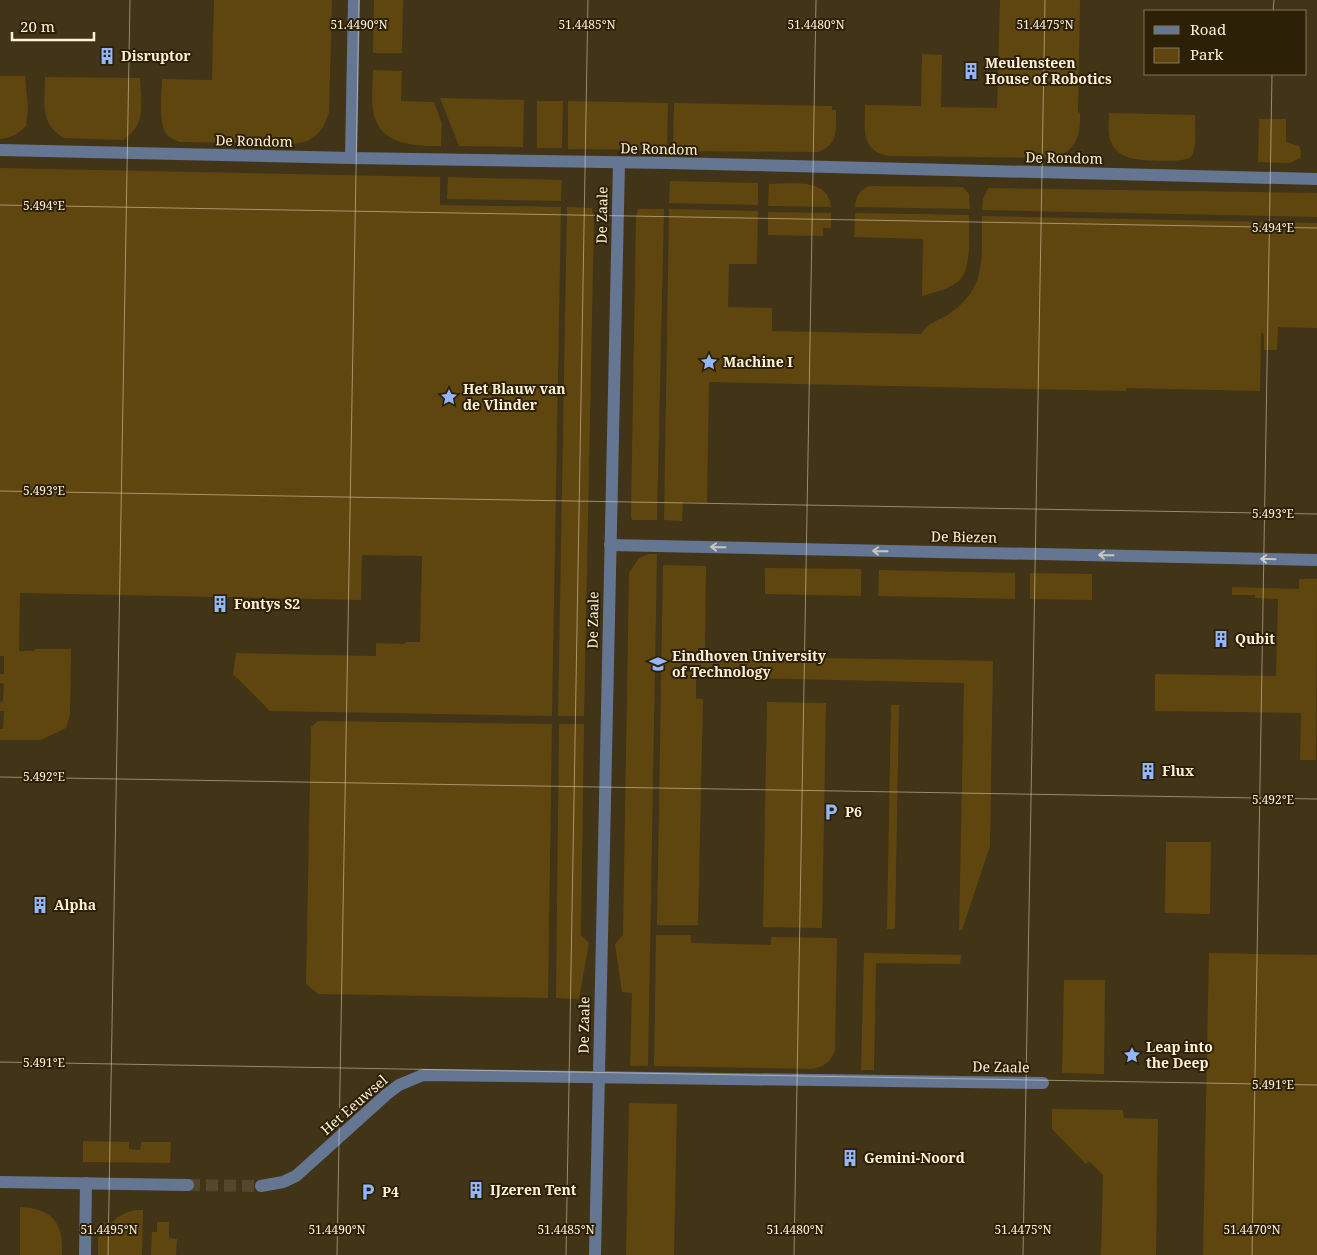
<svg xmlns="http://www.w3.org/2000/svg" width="1317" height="1255" font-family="'Noto Serif',serif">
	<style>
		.built { fill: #423417; fill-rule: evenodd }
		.green { fill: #5f460f }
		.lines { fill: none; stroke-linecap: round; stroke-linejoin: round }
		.minor-tunnel { stroke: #54472e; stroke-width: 12; stroke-dasharray: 12 6; stroke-linecap: butt }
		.minor { stroke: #657693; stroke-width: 12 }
		.oneway { stroke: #c8c6c1 }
		.ticks { fill: none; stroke: #fef1da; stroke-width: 1; stroke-opacity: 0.45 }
		.labels { text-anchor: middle; stroke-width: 4; stroke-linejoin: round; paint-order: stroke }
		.poi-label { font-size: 14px; font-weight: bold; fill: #fef1da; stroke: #2c2006; text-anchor: start }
		.street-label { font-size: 14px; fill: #fef1da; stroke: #2c2006 }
		.ticks-label { font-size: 12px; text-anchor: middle; fill: #fef1da; stroke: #2c2006; stroke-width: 4; stroke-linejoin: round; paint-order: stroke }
	</style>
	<rect width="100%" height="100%" fill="#362910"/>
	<path class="built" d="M0 0H1317V1255H0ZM1146 11H1306V74H1146Z"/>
	<g class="green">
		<path d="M214 0H332L329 112C323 132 314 142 293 144L179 142C175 140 170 138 168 136 157 124 162 93 162 79L212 80Z"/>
		<polygon points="374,0 403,0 402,53 373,53"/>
		<path d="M1000 0H1080L1078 112 1080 113C1081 136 1076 153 1050 158L889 156C860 151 865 129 865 105L921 106 922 54 942 55 941 107 997 108Z"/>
		<path d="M373 70 402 71 401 101 434 102 442 124 441 146C413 146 378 145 373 110 371 97 373 83 373 70Z"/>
		<path d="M0 76H25L28 107 26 126C18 134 12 138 0 139Z"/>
		<path d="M45 77 140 78C141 104 147 124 123 140L64 138C39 124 45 101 45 77Z"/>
		<polygon points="440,98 524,100 523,147 459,146"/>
		<polygon points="537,101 563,101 562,148 537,148"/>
		<polygon points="568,101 668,103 667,150 568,149"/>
		<path d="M674 103 832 106V110H836C836 130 839 144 818 152L673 151Z"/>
		<path d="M1109 113 1195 115C1195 124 1197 150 1191 157 1184 163 1139 161 1130 158 1123 156 1115 151 1112 144 1107 135 1109 123 1109 113Z"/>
		<polygon points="1259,119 1286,119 1286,142 1299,146 1301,151 1300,158 1290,163 1258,162"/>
		<polygon points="0,168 440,177 440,205 561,207 552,716 270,711 233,674 236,653 376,656 376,643 405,644 405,642 420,642 422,556 362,555 361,600 20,593 19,651 35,651 35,649 71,649 70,715 66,728 41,740 0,740 0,729 3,729 4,711 0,711 0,702 3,701 4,684 0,683 0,674 4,674 4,656 0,656"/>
		<polygon points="448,177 562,180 561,201 447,199"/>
		<polygon points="670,181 758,183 758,205 669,203"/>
		<path d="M769 184C790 184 829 177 831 207L768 206Z"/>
		<path d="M870 186 963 187 969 194 970 209 855 207C856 196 859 190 870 186Z"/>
		<polygon points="988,188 1317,193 1317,217 982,210 983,199"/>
		<polygon points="567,207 592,208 594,220 584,716 558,716"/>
		<polygon points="638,209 664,209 657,520 632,520 631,516 636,217"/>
		<path d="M669 209 758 211 757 264H729L728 307 772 308V331L921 334C927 323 940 320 949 314 988 287 981 258 982 216L1317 223V328L1278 327 1277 350H1264V334L1261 333 1260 391 1126 388V391L709 382 707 503 683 502 682 521 664 520Z"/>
		<polygon points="768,212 831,213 831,228 823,228 823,236 768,235"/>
		<path d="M855 213 969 215C969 232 972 269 959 281 949 289 933 293 922 296L923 239 854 237Z"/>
		<polygon points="649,554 657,554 648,1066 630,1066 632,993 622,992 615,944 623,935 629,573 639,558"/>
		<polygon points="663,565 706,566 705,656 993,661 990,846 962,930 959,930 964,683 703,677 696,678 696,699 703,699 698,925 657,925"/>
		<polygon points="765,568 861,569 861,596 765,594"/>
		<polygon points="879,570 1015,573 1015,599 878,596"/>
		<polygon points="1030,573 1092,574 1092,600 1030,599"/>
		<polygon points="1299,579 1317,579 1316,760 1300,760 1301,713 1155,711 1155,674 1276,676 1278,599 1255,598 1255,595 1232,595 1232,587 1299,589"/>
		<polygon points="767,702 826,703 822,928 763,927"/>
		<polygon points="891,705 899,705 895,929 887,929"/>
		<polygon points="318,721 552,724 548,998 318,994 306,984 311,727"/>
		<polygon points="559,724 584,724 581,935 589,943 579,999 556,998"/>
		<polygon points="1166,842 1211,842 1210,914 1165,913"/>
		<path d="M656 935H691V943L771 945V937L837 938 835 1050C831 1063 822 1068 810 1069L654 1066Z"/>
		<polygon points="864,953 961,955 960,964 876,963 874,1070 861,1070"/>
		<polygon points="1209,953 1317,955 1317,1255 1203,1255"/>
		<polygon points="1064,980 1105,980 1104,1074 1062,1073"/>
		<polygon points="629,1103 677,1104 674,1255 626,1255"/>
		<polygon points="1052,1109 1123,1110 1124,1118 1158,1119 1156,1255 1101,1255 1103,1175 1089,1161 1086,1164 1052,1129"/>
		<polygon points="83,1141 129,1142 129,1149 140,1150 141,1142 171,1142 170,1163 83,1162"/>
		<path d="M20 1207C54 1209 63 1223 62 1255H20Z"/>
		<path d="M135 1210H143L142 1255H98V1238L104 1222 109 1226C116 1217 123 1213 135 1210Z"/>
		<polygon points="157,1222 169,1222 169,1238 177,1239 176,1255 151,1255 152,1232 157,1232"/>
	</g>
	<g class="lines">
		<polyline class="minor-tunnel" points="188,1185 261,1186"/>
		<g class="minor">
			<polyline points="0,150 351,158 668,163 1317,179"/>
			<polyline points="351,158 354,0"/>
			<polyline points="610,545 1317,560"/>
			<polyline points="0,1182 188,1185"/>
			<polyline points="261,1186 283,1182 296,1176 387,1094 399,1085 423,1075 1043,1083"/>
			<polyline points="85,1255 86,1183"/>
			<polyline points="595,1255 619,163"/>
		</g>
	</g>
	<defs><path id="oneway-shaft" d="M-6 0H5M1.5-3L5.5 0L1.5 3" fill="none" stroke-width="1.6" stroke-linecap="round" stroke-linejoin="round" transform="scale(1.25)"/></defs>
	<g class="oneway">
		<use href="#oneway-shaft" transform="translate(718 547) rotate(-179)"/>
		<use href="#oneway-shaft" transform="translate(880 551) rotate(-179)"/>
		<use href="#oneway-shaft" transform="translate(1106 555) rotate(-179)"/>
		<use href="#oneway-shaft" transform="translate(1268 559) rotate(-179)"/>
	</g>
	<path class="ticks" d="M1273 11 1274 0M0 205 1317 228M0 491 1317 514M0 777 1317 799M0 1062 1317 1085M108 1255 130 0M337 1255 359 0M566 1255 588 0M794 1255 816 0M1023 1255 1045 0M1252 1255 1272 74"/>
	<defs>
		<g id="building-bare" transform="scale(1.35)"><path d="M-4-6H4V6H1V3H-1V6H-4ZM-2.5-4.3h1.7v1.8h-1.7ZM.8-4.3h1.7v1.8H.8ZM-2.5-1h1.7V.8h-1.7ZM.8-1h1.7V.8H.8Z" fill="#92b7fd" stroke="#2c2006" stroke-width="2.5" paint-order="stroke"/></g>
		<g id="sight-bare" transform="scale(1.35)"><path d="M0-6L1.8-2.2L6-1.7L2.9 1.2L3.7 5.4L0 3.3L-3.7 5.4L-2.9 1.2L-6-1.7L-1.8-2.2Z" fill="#92b7fd" stroke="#2c2006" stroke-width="2.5" paint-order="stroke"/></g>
		<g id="university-bare" transform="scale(1.35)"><path d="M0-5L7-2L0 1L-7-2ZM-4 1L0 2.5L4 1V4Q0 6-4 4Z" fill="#92b7fd" stroke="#2c2006" stroke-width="2.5" paint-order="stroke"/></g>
		<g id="parking-bare" transform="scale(1.35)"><path d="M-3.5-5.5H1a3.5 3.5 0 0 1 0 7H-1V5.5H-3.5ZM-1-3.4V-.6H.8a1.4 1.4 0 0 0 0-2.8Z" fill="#92b7fd" stroke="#2c2006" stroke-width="2.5" paint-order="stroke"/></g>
	</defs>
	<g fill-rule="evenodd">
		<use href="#building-bare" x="107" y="56"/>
		<use href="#building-bare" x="971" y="71"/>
		<use href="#sight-bare" x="709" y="362"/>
		<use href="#sight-bare" x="449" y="397"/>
		<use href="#building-bare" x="220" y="604"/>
		<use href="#building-bare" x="1221" y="639"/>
		<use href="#university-bare" x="658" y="664"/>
		<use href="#building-bare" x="1148" y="771"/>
		<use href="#parking-bare" x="831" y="812"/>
		<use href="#building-bare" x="40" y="905"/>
		<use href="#sight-bare" x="1132" y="1055"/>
		<use href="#building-bare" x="850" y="1158"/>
		<use href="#building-bare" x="476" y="1190"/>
		<use href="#parking-bare" x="368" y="1192"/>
	</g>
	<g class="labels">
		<g class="poi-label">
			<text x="121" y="61">Disruptor</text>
			<text x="985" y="68">Meulensteen<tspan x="985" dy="16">House of Robotics</tspan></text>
			<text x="723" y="367">Machine I</text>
			<text x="463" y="394">Het Blauw van<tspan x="463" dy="16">de Vlinder</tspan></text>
			<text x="234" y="609">Fontys S2</text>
			<text x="1235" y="644">Qubit</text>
			<text x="672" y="661">Eindhoven University<tspan x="672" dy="16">of Technology</tspan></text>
			<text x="1162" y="776">Flux</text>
			<text x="845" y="817">P6</text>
			<text x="54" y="910">Alpha</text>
			<text x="1146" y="1052">Leap into<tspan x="1146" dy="16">the Deep</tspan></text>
			<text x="864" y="1163">Gemini-Noord</text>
			<text x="490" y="1195">IJzeren Tent</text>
			<text x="382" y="1197">P4</text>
		</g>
		<g class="street-label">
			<text transform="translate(254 141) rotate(1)" y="5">De Rondom</text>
			<text transform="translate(659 149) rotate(1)" y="5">De Rondom</text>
			<text transform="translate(1064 158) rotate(1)" y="5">De Rondom</text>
			<text transform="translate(602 215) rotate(-89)" y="5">De Zaale</text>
			<text transform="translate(964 537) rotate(1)" y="5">De Biezen</text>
			<text transform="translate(593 620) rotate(-89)" y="5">De Zaale</text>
			<text transform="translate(584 1025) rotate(-89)" y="5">De Zaale</text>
			<text transform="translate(1001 1067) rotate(1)" y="5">De Zaale</text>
			<text transform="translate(354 1105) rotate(-41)" y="5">Het Eeuwsel</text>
		</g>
	</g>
	<g class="ticks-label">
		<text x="359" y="29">51.4490°N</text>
		<text x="587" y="29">51.4485°N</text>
		<text x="816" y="29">51.4480°N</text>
		<text x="1045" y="29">51.4475°N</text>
		<text x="44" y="210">5.494°E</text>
		<text x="1273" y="232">5.494°E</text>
		<text x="44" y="495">5.493°E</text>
		<text x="1273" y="518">5.493°E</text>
		<text x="44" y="781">5.492°E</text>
		<text x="1273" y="804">5.492°E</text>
		<text x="44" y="1067">5.491°E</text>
		<text x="1273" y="1089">5.491°E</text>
		<text x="109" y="1234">51.4495°N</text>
		<text x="337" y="1234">51.4490°N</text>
		<text x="566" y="1234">51.4485°N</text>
		<text x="795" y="1234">51.4480°N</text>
		<text x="1023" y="1234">51.4475°N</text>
		<text x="1252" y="1234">51.4470°N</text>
	</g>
	<rect x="1144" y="10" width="162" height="65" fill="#2c2006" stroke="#80745b"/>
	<rect x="1154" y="26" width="25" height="8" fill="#657693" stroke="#80745b"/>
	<text x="1190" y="35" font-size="15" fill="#fef1da">Road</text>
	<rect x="1154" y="48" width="25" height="15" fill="#5f460f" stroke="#80745b"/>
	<text x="1190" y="60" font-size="15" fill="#fef1da">Park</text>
	<path d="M12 32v8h82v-8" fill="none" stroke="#fef1da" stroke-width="2.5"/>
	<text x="20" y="32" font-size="15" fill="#fef1da" stroke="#2c2006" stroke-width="4" paint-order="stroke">20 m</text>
</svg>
